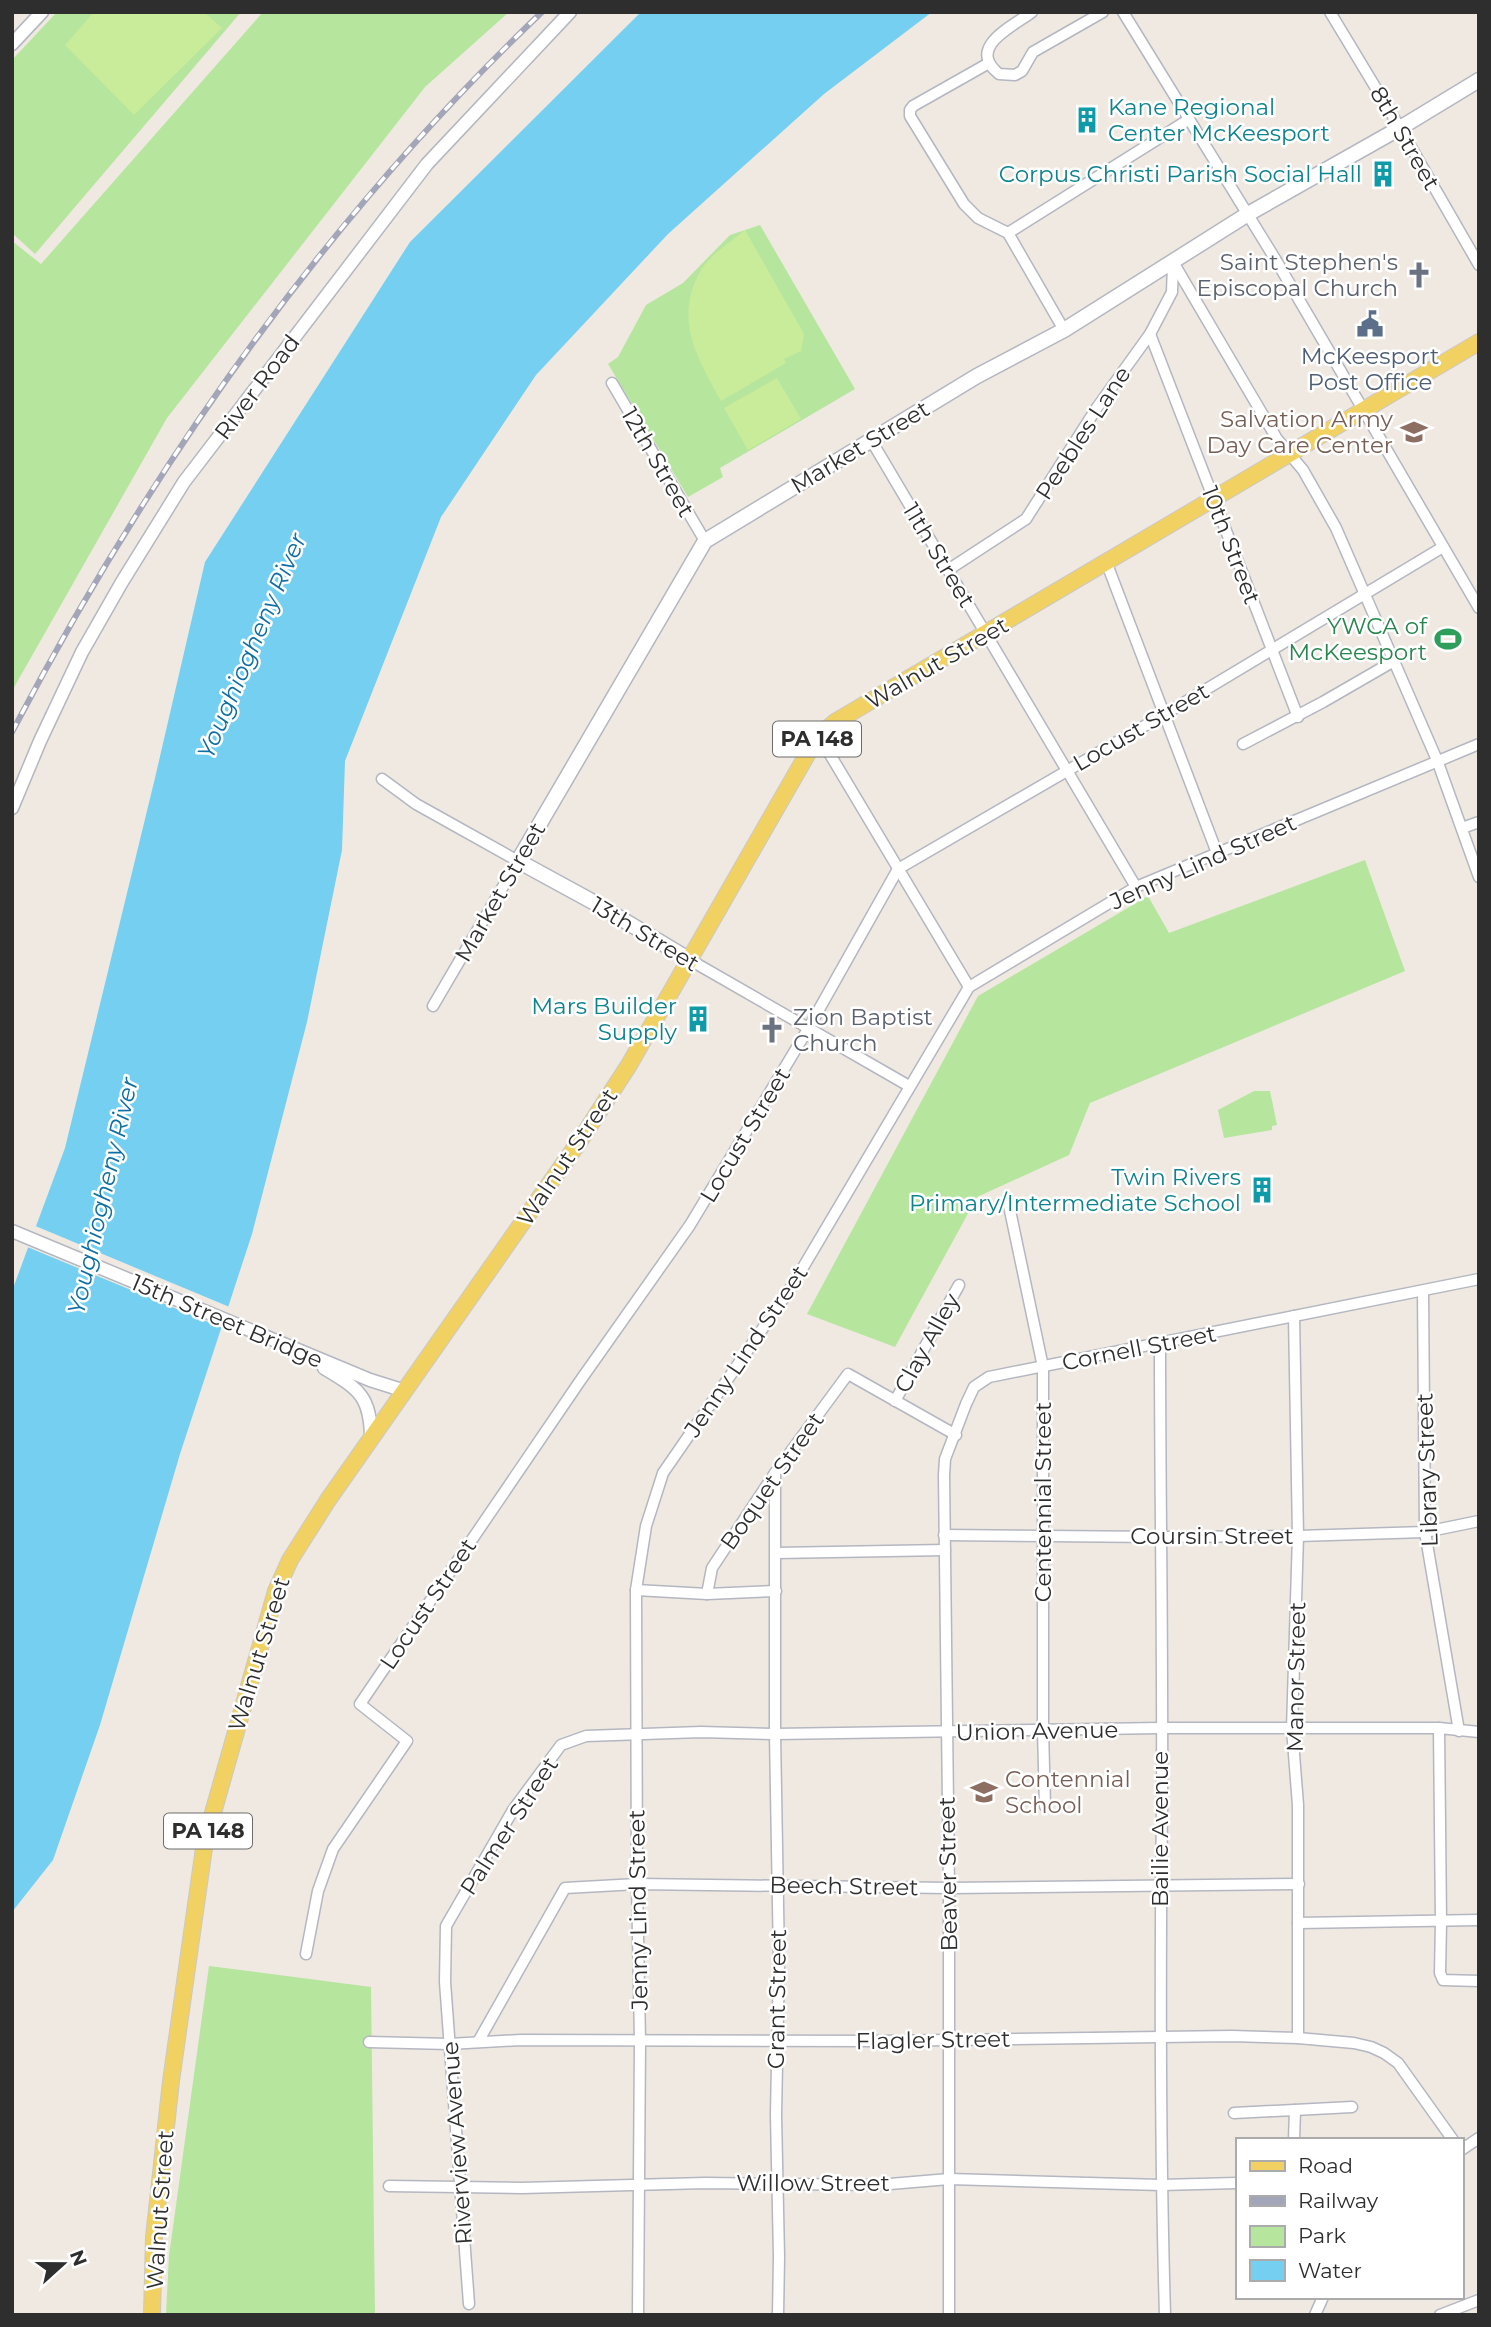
<svg xmlns="http://www.w3.org/2000/svg" width="1491" height="2327" font-family="Montserrat,sans-serif">
	<style>
		.green { fill: #b6e59e }
		.pitch { fill: #c9ec9a }
		.water { fill: #75cff0 }
		.pier { fill: #efe9e1 }
		.lines { fill: none; stroke-linecap: round; stroke-linejoin: round }
		.minor-casing { stroke: #b4b7c1; stroke-width: 13 }
		.tertiary-casing { stroke: #b4b7c1; stroke-width: 15 }
		.secondary-casing { stroke: #b4b7c1; stroke-width: 17 }
		.primary-casing { stroke: #c9c9c9; stroke-width: 18 }
		.minor { stroke: #fff; stroke-width: 10 }
		.tertiary { stroke: #fff; stroke-width: 12 }
		.secondary { stroke: #fff; stroke-width: 14 }
		.primary { stroke: #f2d163; stroke-width: 16 }
		.rail-casing { stroke: #a3a6b8; stroke-width: 6 }
		.rail { stroke: #fff; stroke-width: 3.5; stroke-dasharray: 10; stroke-linecap: butt }
		.labels { text-anchor: middle; stroke-width: 5; stroke-linejoin: round; paint-order: stroke }
		.shield { fill: #fff; stroke: #6d6d6d; stroke-width: 2 }
		.shield-label { font-size: 21px; font-weight: bold; fill: #2e2e2e }
		.culture-label { font-size: 23px; fill: #0d838f; stroke: #fff; text-anchor: end }
		.street-label { font-size: 23px; fill: #2e2e2e; stroke: #fff }
		.worship-label { font-size: 23px; fill: #5b616d; stroke: #fff; text-anchor: end }
		.service-label { font-size: 23px; fill: #4e5e75; stroke: #fff }
		.education-label { font-size: 23px; fill: #785e54; stroke: #fff; text-anchor: end }
		.leisure-label { font-size: 23px; fill: #27864d; stroke: #fff; text-anchor: end }
		.water-label { font-size: 24px; font-style: italic; fill: #0d6fa3; stroke: #fff }
	</style>
	<rect width="100%" height="100%" fill="#efe9e1"/>
	<g class="green">
		<polygon points="57,12 241,12 35,254 12,233 12,60"/>
		<polygon points="263,12 509,12 425,87 167,418 12,691 12,241 41,264"/>
		<polygon points="760,225 855,389 720,468 723,477 688,497 608,364 618,357 646,305 683,283 730,235"/>
		<polygon points="1365,860 1405,971 1090,1103 1069,1155 977,1197 895,1347 807,1314 978,996 1148,896 1169,933"/>
		<polygon points="1254,1091 1270,1091 1277,1125 1272,1126 1272,1130 1224,1138 1218,1110"/>
		<polygon points="209,1966 371,1987 375,2315 166,2315 169,2256"/>
	</g>
	<g class="pitch">
		<polygon points="94,12 204,12 222,28 134,115 65,45"/>
		<path d="M745 230 804 334 801 351 784 359 786 363 721 401C697 358 673 318 701 270 708 257 733 240 745 230Z"/>
		<polygon points="777,378 801,419 748,450 724,408"/>
	</g>
	<polygon class="water" points="641,12 932,12 824,94 668,234 536,375 441,517 345,761 342,850 307,1022 252,1234 180,1454 100,1725 53,1860 12,1912 12,1291 65,1148 155,778 205,562 410,242"/>
	<polygon class="pier" points="33,1225 232,1308 225,1329 25,1246"/>
	<g class="lines">
		<g class="minor-casing">
			<g id="minor">
				<path d="M1032 12C1012 27 966 47 999 74L1015 75 1022 71 1033 52 1103 12"/>
				<polyline points="1123,12 1277,262 1479,608"/>
				<polyline points="1330,12 1400,128 1479,265"/>
				<polyline points="989,63 913,106 910,110 910,116 964,204 978,218 1008,233"/>
				<polyline points="1008,233 1188,120"/>
				<polyline points="1008,233 1064,330"/>
				<polyline points="1173,262 1277,439 1303,470 1336,528 1437,760 1479,877"/>
				<polyline points="1150,334 1298,717"/>
				<polyline points="612,383 705,541"/>
				<polyline points="871,440 1136,887"/>
				<polyline points="1107,564 1217,853"/>
				<polyline points="948,570 1026,519 1096,409 1150,334 1172,292 1173,265"/>
				<polyline points="819,736 969,987"/>
				<polyline points="1243,744 1323,702 1394,661"/>
				<polyline points="382,779 416,804 518,861 433,1006"/>
				<polyline points="1462,828 1479,822"/>
				<polyline points="690,960 909,1086"/>
				<polyline points="1008,1201 1043,1367 1043,1730 1045,1806"/>
				<polyline points="1423,1291 1425,1532 1459,1731"/>
				<polyline points="1294,1316 1298,1536 1292,1729 1298,1805 1298,2038"/>
				<path d="M1160 1344C1160 1498 1163 1652 1162 1805 1160 1975 1160 2145 1165 2315"/>
				<polyline points="895,1401 959,1285"/>
				<polyline points="775,1473 775,1734 779,1961 776,2115 779,2257 778,2315"/>
				<polyline points="944,1535 1160,1537 1298,1536 1425,1532 1479,1521"/>
				<polyline points="776,1553 945,1550"/>
				<polyline points="636,1590 707,1594 776,1591"/>
				<polyline points="707,1594 712,1568 775,1473 848,1374 956,1435"/>
				<polyline points="1439,1728 1441,1922 1440,1973 1443,1980 1479,1981"/>
				<polyline points="1298,1923 1479,1920"/>
				<polyline points="306,1954 318,1891 333,1849 407,1741 360,1704 580,1381 690,1225 808,1029 898,869 1165,714 1443,547"/>
				<polyline points="369,2042 449,2044 521,2040 880,2041 1232,2036 1298,2038 1354,2043 1371,2047 1384,2053 1398,2063 1453,2140"/>
				<polyline points="478,2042 565,1888 637,1884 949,1888 1299,1884"/>
				<polyline points="1234,2113 1352,2107"/>
				<polyline points="1294,2140 1295,2110"/>
				<polyline points="1461,2150 1479,2138"/>
				<polyline points="389,2186 522,2188 705,2183 878,2185 949,2179 1161,2185 1237,2183"/>
				<polyline points="469,2304 445,1982 446,1926 513,1810 561,1745 586,1736 701,1732 775,1734 1160,1728 1439,1728 1479,1732"/>
				<polyline points="638,2315 640,2041 637,1884 636,1590 646,1526 663,1473 792,1286 969,987 1136,887 1479,744"/>
				<polyline points="949,2315 949,1888 944,1475 945,1459 966,1404 974,1387 989,1377 1479,1279"/>
				<polyline points="1315,2315 1323,2297"/>
				<polyline points="1440,2315 1479,2300"/>
			</g>
		</g>
		<g class="tertiary-casing">
			<g id="tertiary">
				<polyline points="12,44 42,12"/>
				<polyline points="12,808 40,741 82,652 122,582 184,482 427,164 570,12"/>
				<polyline points="12,1231 370,1380 405,1391"/>
				<path d="M324 1368C359 1389 371 1396 371 1440"/>
			</g>
		</g>
		<g class="secondary-casing">
			<polyline id="secondary" points="690,960 595,903 518,861 705,541 977,376 1064,330 1248,214 1400,128 1479,80"/>
		</g>
		<g class="primary-casing">
			<polyline id="primary" points="152,2315 154,2237 171,2081 205,1841 276,1591 290,1560 328,1500 581,1139 629,1065 808,753 819,736 835,722 1479,342"/>
		</g>
		<use href="#minor" class="minor"/>
		<use href="#tertiary" class="tertiary"/>
		<use href="#secondary" class="secondary"/>
		<use href="#primary" class="primary"/>
		<g class="rail-casing">
			<path id="rail" d="M12 732C152 465 323 221 542 12"/>
		</g>
		<use href="#rail" class="rail"/>
	</g>
	<defs>
		<g id="building-bare" transform="scale(2.1)"><path d="M-4-6H4V6H1V3H-1V6H-4ZM-2.5-4.3h1.7v1.8h-1.7ZM.8-4.3h1.7v1.8H.8ZM-2.5-1h1.7V.8h-1.7ZM.8-1h1.7V.8H.8Z" fill="#0f9aa8" stroke="#fff" stroke-width="2.5" paint-order="stroke"/></g>
		<g id="church-bare" transform="scale(2.1)"><path d="M-1.2-6h2.4v3.5h3.3v2.4h-3.3V6h-2.4V-.1h-3.3v-2.4h3.3Z" fill="#6b7280" stroke="#fff" stroke-width="2.5" paint-order="stroke"/></g>
		<g id="civic-bare" transform="scale(2.1)"><path d="M-.6-6.5H3V-4.5H.6V-3L4-1V1h2V6H-6V1h2V-1L-.6-3ZM-1.2 2.5V6h2.4V2.5Z" fill="#5c6f8a" stroke="#fff" stroke-width="2.5" paint-order="stroke"/></g>
		<g id="school-bare" transform="scale(2.1)"><path d="M0-5L7-2L0 1L-7-2ZM-4 1L0 2.5L4 1V4Q0 6-4 4Z" fill="#8d6e63" stroke="#fff" stroke-width="2.5" paint-order="stroke"/></g>
		<g id="stadium-bare" transform="scale(2.1)"><path d="M0-5a6.5 5 0 1 0 0 10a6.5 5 0 1 0 0-10ZM-3.5-1.8h7v3.6h-7Z" fill="#2e9e5b" stroke="#fff" stroke-width="2.5" paint-order="stroke"/></g>
	</defs>
	<g fill-rule="evenodd">
		<use href="#building-bare" x="1087" y="120"/>
		<use href="#building-bare" x="1383" y="174"/>
		<use href="#church-bare" x="1419" y="275"/>
		<use href="#civic-bare" x="1370" y="324"/>
		<use href="#school-bare" x="1414" y="432"/>
		<use href="#stadium-bare" x="1448" y="639"/>
		<use href="#building-bare" x="698" y="1019"/>
		<use href="#church-bare" x="772" y="1030"/>
		<use href="#building-bare" x="1262" y="1190"/>
		<use href="#school-bare" x="984" y="1792"/>
	</g>
	<g class="labels">
		<g class="shield">
			<rect x="773" y="721.5" width="88" height="35" rx="5"/>
			<rect x="164" y="1813.5" width="88" height="35" rx="5"/>
		</g>
		<g class="shield-label">
			<text x="817" y="746">PA 148</text>
			<text x="208" y="1838">PA 148</text>
		</g>
		<g class="culture-label">
			<text x="1108" y="115" text-anchor="start">Kane Regional<tspan x="1108" dy="26">Center McKeesport</tspan></text>
			<text x="1362" y="182">Corpus Christi Parish Social Hall</text>
			<text x="677" y="1014">Mars Builder<tspan x="677" dy="26">Supply</tspan></text>
			<text x="1241" y="1185">Twin Rivers<tspan x="1241" dy="26">Primary/Intermediate School</tspan></text>
		</g>
		<g class="street-label">
			<text transform="translate(1405 138) rotate(60)" y="8">8th Street</text>
			<text transform="translate(257 387) rotate(-53)" y="8">River Road</text>
			<text transform="translate(1083 433) rotate(-57)" y="8">Peebles Lane</text>
			<text transform="translate(860 447) rotate(-31)" y="8">Market Street</text>
			<text transform="translate(658 462) rotate(60)" y="8">12th Street</text>
			<text transform="translate(1231 545) rotate(69)" y="8">10th Street</text>
			<text transform="translate(939 555) rotate(59)" y="8">11th Street</text>
			<text transform="translate(937 663) rotate(-30)" y="8">Walnut Street</text>
			<text transform="translate(1141 727) rotate(-30)" y="8">Locust Street</text>
			<text transform="translate(1203 862) rotate(-24)" y="8">Jenny Lind Street</text>
			<text transform="translate(500 892) rotate(-60)" y="8">Market Street</text>
			<text transform="translate(645 934) rotate(31)" y="8">13th Street</text>
			<text transform="translate(745 1135) rotate(-59)" y="8">Locust Street</text>
			<text transform="translate(567 1157) rotate(-56)" y="8">Walnut Street</text>
			<text transform="translate(227 1321) rotate(23)" y="8">15th Street Bridge</text>
			<text transform="translate(927 1343) rotate(-61)" y="8">Clay Alley</text>
			<text transform="translate(1139 1348) rotate(-11)" y="8">Cornell Street</text>
			<text transform="translate(746 1351) rotate(-56)" y="8">Jenny Lind Street</text>
			<text transform="translate(1427 1470) rotate(-92)" y="8">Library Street</text>
			<text transform="translate(772 1481) rotate(-55)" y="8">Boquet Street</text>
			<text transform="translate(1043 1502) rotate(-90)" y="8">Centennial Street</text>
			<text x="1212" y="1544">Coursin Street</text>
			<text transform="translate(428 1604) rotate(-56)" y="8">Locust Street</text>
			<text transform="translate(259 1654) rotate(-73)" y="8">Walnut Street</text>
			<text transform="translate(1296 1677) rotate(-89)" y="8">Manor Street</text>
			<text transform="translate(1037 1731) rotate(-1)" y="8">Union Avenue</text>
			<text transform="translate(509 1826) rotate(-57)" y="8">Palmer Street</text>
			<text transform="translate(1160 1829) rotate(-90)" y="8">Bailie Avenue</text>
			<text transform="translate(948 1874) rotate(-91)" y="8">Beaver Street</text>
			<text transform="translate(844 1886) rotate(1)" y="8">Beech Street</text>
			<text transform="translate(638 1910) rotate(-91)" y="8">Jenny Lind Street</text>
			<text transform="translate(777 1999) rotate(-89)" y="8">Grant Street</text>
			<text transform="translate(933 2040) rotate(-1)" y="8">Flagler Street</text>
			<text transform="translate(457 2143) rotate(-94)" y="8">Riverview Avenue</text>
			<text x="813" y="2191">Willow Street</text>
			<text transform="translate(160 2210) rotate(-86)" y="8">Walnut Street</text>
		</g>
		<g class="worship-label">
			<text x="1398" y="270">Saint Stephen's<tspan x="1398" dy="26">Episcopal Church</tspan></text>
			<text x="793" y="1025" text-anchor="start">Zion Baptist<tspan x="793" dy="26">Church</tspan></text>
		</g>
		<g class="service-label">
			<text x="1370" y="364">McKeesport<tspan x="1370" dy="26">Post Office</tspan></text>
		</g>
		<g class="education-label">
			<text x="1393" y="427">Salvation Army<tspan x="1393" dy="26">Day Care Center</tspan></text>
			<text x="1005" y="1787" text-anchor="start">Contennial<tspan x="1005" dy="26">School</tspan></text>
		</g>
		<g class="leisure-label">
			<text x="1427" y="634">YWCA of<tspan x="1427" dy="26">McKeesport</tspan></text>
		</g>
		<g class="water-label">
			<text transform="translate(252 646) rotate(-67)" y="8">Youghiogheny River</text>
			<text transform="translate(103 1196) rotate(-77)" y="8">Youghiogheny River</text>
		</g>
	</g>
	<rect width="1491" height="2327" fill="none" stroke="#2e2e2e" stroke-width="28"/>
	<rect x="1236" y="2138" width="228" height="161" fill="#ffffff" stroke="#ababab" stroke-width="2"/>
	<rect x="1250" y="2161" width="35" height="10" fill="#f2d163" stroke="#ababab" stroke-width="2"/>
	<text x="1298" y="2173" font-size="21" fill="#2e2e2e">Road</text>
	<rect x="1250" y="2196" width="35" height="10" fill="#a3a6b8" stroke="#ababab" stroke-width="2"/>
	<text x="1298" y="2208" font-size="21" fill="#2e2e2e">Railway</text>
	<rect x="1250" y="2226" width="35" height="21" fill="#b6e59e" stroke="#ababab" stroke-width="2"/>
	<text x="1298" y="2243" font-size="21" fill="#2e2e2e">Park</text>
	<rect x="1250" y="2260" width="35" height="21" fill="#75cff0" stroke="#ababab" stroke-width="2"/>
	<text x="1298" y="2278" font-size="21" fill="#2e2e2e">Water</text>
	<g transform="translate(63 2264) rotate(69)" stroke="#ffffff" stroke-width="5" paint-order="stroke">
	<path d="M0-5L12 26L0 18L-12 26Z" fill="#2e2e2e"/>
	<text y="-10" font-size="19" font-weight="bold" text-anchor="middle" fill="#2e2e2e">N</text>
	</g>
</svg>
